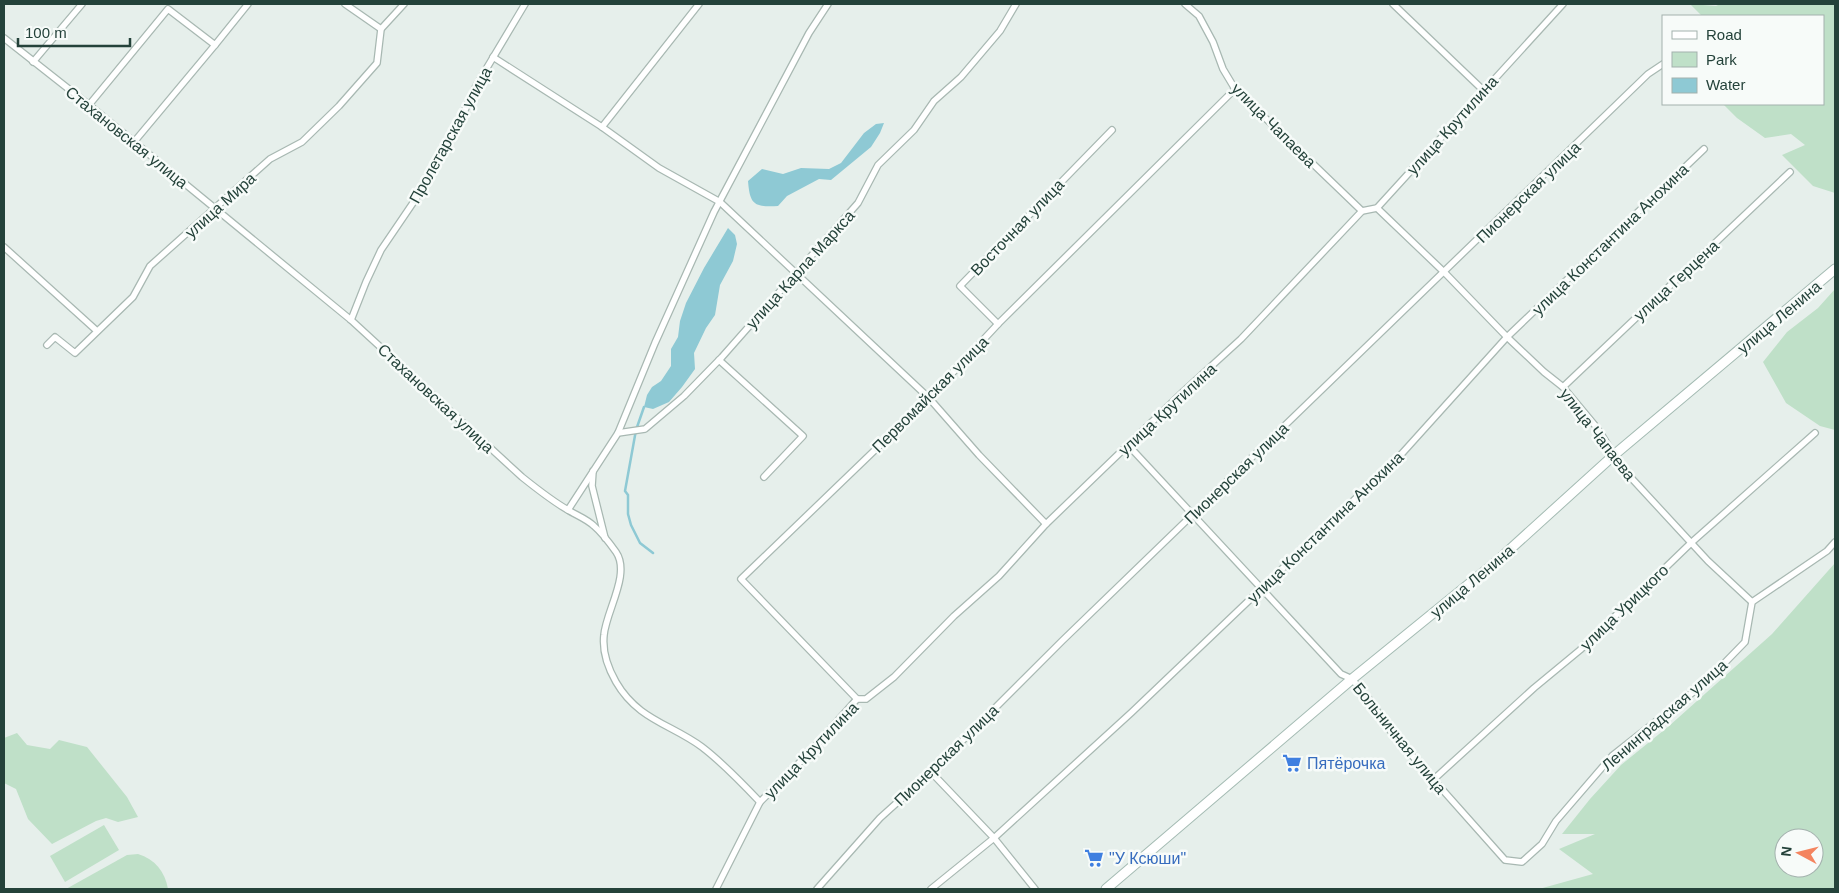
<svg xmlns="http://www.w3.org/2000/svg" width="1839" height="893" font-family="Helvetica,sans-serif">
	<style>
		.green { fill: #bfe0c8; fill-rule: evenodd }
		.water { fill: #8ec9d4 }
		.lines { fill: none; stroke-linecap: round; stroke-linejoin: round }
		.stream { stroke: #8ec9d4; stroke-width: 2.5 }
		.minor-casing { stroke: #a8b8b2; stroke-width: 8 }
		.secondary-casing { stroke: #a4bbb3; stroke-width: 11 }
		.minor { stroke: #fff; stroke-width: 5.5 }
		.secondary { stroke: #fff; stroke-width: 9 }
		.labels { text-anchor: middle; stroke-width: 5; stroke-linejoin: round; paint-order: stroke }
		.street-label { font-size: 16px; fill: #24423a; stroke: #f7fbf9 }
		.shop-label { font-size: 16px; fill: #366cbe; stroke: #f7fbf9; text-anchor: start }
	</style>
	<rect width="100%" height="100%" fill="#e6efeb"/>
	<g class="green">
		<polygon points="1690,4 1716,6 1720,4 1835,4 1835,193 1813,186 1782,155 1805,145 1791,134 1765,138 1737,118 1723,104 1823,104 1823,16 1702,16"/>
		<polygon points="1835,289 1835,430 1820,426 1786,403 1763,362 1787,332 1818,308"/>
		<path d="M1835 563V889H1539L1593 874 1559 849 1595 834H1562L1590 799 1621 765 1669 726 1772 634ZM1784 838H1814V868H1784Z"/>
		<polygon points="17,733 27,745 50,749 59,740 87,747 127,797 138,817 118,822 106,818 96,821 52,844 28,819 16,789 4,783 4,738"/>
		<polygon points="104,825 119,850 65,882 50,856"/>
		<path d="M138 854C155 859 165 872 168 889H66L127 855Z"/>
	</g>
	<g class="water">
		<path d="M884 123 880 133 871 147 831 180 819 179 787 196 778 206C754 207 750 205 748 181L762 169 783 174 801 168 829 169 841 163 864 133 876 124Z"/>
		<polygon points="728,228 735,235 737,244 733,261 720,285 715,315 706,328 694,353 695,369 682,387 669,402 653,409 644,407 647,395 652,387 661,381 671,366 671,349 678,337 680,321 686,303 704,268"/>
	</g>
	<g class="lines">
		<polyline class="stream" points="644,407 636,430 625,491 628,495 628,514 631,525 640,543 653,553"/>
		<g class="minor-casing">
			<g id="minor">
				<polyline points="345,4 381,29"/>
				<polyline points="1185,4 1199,16 1213,42 1223,69 1235,89 1362,211"/>
				<polyline points="1393,4 1483,90"/>
				<path d="M4 38 89 105 351 320 522 477C537 489 552 501 568 510 576 515 587 519 594 526 600 531 611 545 616 552 631 574 606 611 604 635 602 652 608 668 616 682 638 720 671 724 702 747 723 763 742 783 760 802"/>
				<polyline points="493,57 602,127 659,168 720,202 929,398 979,455 1046,524"/>
				<polyline points="33,62 82,4"/>
				<polyline points="89,105 168,9 215,45 248,4"/>
				<polyline points="602,127 699,4"/>
				<polyline points="134,142 215,45"/>
				<polyline points="1377,208 1445,273 1507,337 1544,372 1563,387 1598,429 1623,469 1708,561 1752,602"/>
				<polyline points="4,247 97,331"/>
				<polyline points="351,320 366,282 381,250 417,197 452,138 476,86 525,4"/>
				<polyline points="998,324 960,286 1112,130"/>
				<polyline points="47,345 55,337 75,353 133,297 150,266 270,159 302,142 339,106 377,63 381,29 404,4"/>
				<polyline points="719,360 803,436 764,477"/>
				<polyline points="1563,387 1790,172"/>
				<polyline points="618,433 655,343 714,212 809,33 828,4"/>
				<polyline points="1128,445 1341,674 1352,679 1369,699 1392,733 1505,860 1522,862 1542,844 1556,821 1612,756 1706,682 1745,642 1752,602 1827,551 1835,542"/>
				<polyline points="593,471 592,486 605,538"/>
				<polyline points="568,510 618,433 645,429 684,396 722,357 858,203 878,165 914,130 934,101 961,77 1000,31 1016,4"/>
				<polyline points="857,699 741,579 929,398 998,324 1235,89"/>
				<polyline points="931,772 994,838 1035,889"/>
				<polyline points="1433,780 1534,688 1580,650 1692,542 1815,433"/>
				<polyline points="716,889 760,802 810,752 857,699 866,699 894,677 954,616 999,576 1046,524 1184,391 1241,339 1362,211 1377,208 1563,4"/>
				<polyline points="817,889 880,818 931,772 1062,641 1648,74 1663,64"/>
				<polyline points="931,889 994,838 1132,712 1262,588 1397,459 1507,337 1704,149"/>
			</g>
		</g>
		<g class="secondary-casing">
			<polyline id="secondary" points="1106,889 1352,679 1496,562 1614,455 1835,269"/>
		</g>
		<use href="#minor" class="minor"/>
		<use href="#secondary" class="secondary"/>
	</g>
	<defs>
		<g id="supermarket-bare" transform="scale(1.5)"><path d="M-6-5.5h2.5l.6 2H6L4.5 2H-2.5L-4.4-4H-6ZM-1.5 3.2a1.3 1.3 0 1 0 .1 0ZM3 3.2a1.3 1.3 0 1 0 .1 0Z" fill="#3f7fe0" stroke="#f7fbf9" stroke-width="2.5" paint-order="stroke"/></g>
	</defs>
	<g fill-rule="evenodd">
		<use href="#supermarket-bare" x="1292" y="763"/>
		<use href="#supermarket-bare" x="1094" y="858"/>
	</g>
	<g class="labels">
		<g class="street-label">
			<text transform="translate(1274 125) rotate(45)" y="6">улица Чапаева</text>
			<text transform="translate(1452 125) rotate(-48)" y="6">улица Крутилина</text>
			<text transform="translate(450 135) rotate(-61)" y="6">Пролетарская улица</text>
			<text transform="translate(127 137) rotate(39)" y="6">Стахановская улица</text>
			<text transform="translate(1528 192) rotate(-44)" y="6">Пионерская улица</text>
			<text transform="translate(220 205) rotate(-42)" y="6">улица Мира</text>
			<text transform="translate(1017 227) rotate(-46)" y="6">Восточная улица</text>
			<text transform="translate(1610 239) rotate(-44)" y="6">улица Константина Анохина</text>
			<text transform="translate(800 269) rotate(-48)" y="6">улица Карла Маркса</text>
			<text transform="translate(1676 280) rotate(-43)" y="6">улица Герцена</text>
			<text transform="translate(1779 317) rotate(-40)" y="6">улица Ленина</text>
			<text transform="translate(930 394) rotate(-45)" y="6">Первомайская улица</text>
			<text transform="translate(436 398) rotate(43)" y="6">Стахановская улица</text>
			<text transform="translate(1167 409) rotate(-43)" y="6">улица Крутилина</text>
			<text transform="translate(1598 434) rotate(52)" y="6">улица Чапаева</text>
			<text transform="translate(1236 473) rotate(-44)" y="6">Пионерская улица</text>
			<text transform="translate(1325 527) rotate(-44)" y="6">улица Константина Анохина</text>
			<text transform="translate(1472 581) rotate(-40)" y="6">улица Ленина</text>
			<text transform="translate(1624 607) rotate(-44)" y="6">улица Урицкого</text>
			<text transform="translate(1664 715) rotate(-41)" y="6">Ленинградская улица</text>
			<text transform="translate(1400 738) rotate(51)" y="6">Больничная улица</text>
			<text transform="translate(811 750) rotate(-46)" y="6">улица Крутилина</text>
			<text transform="translate(946 755) rotate(-44)" y="6">Пионерская улица</text>
		</g>
		<g class="shop-label">
			<text x="1307" y="769">Пятёрочка</text>
			<text x="1109" y="864">"У Ксюши"</text>
		</g>
	</g>
	<rect width="1839" height="893" fill="none" stroke="#24423a" stroke-width="10"/>
	<rect x="1662" y="15" width="162" height="90" fill="#f7fbf9" stroke="#a3b1ad"/>
	<rect x="1672" y="31" width="25" height="8" fill="#ffffff" stroke="#a3b1ad"/>
	<text x="1706" y="40" font-size="15" fill="#24423a">Road</text>
	<rect x="1672" y="52" width="25" height="15" fill="#bfe0c8" stroke="#a3b1ad"/>
	<text x="1706" y="65" font-size="15" fill="#24423a">Park</text>
	<rect x="1672" y="78" width="25" height="15" fill="#8ec9d4" stroke="#a3b1ad"/>
	<text x="1706" y="90" font-size="15" fill="#24423a">Water</text>
	<g transform="translate(1799 853) rotate(277)"><circle r="24" fill="#f7fbf9" stroke="#a3b1ad"/>
	<path d="M0-4L9 19L0 12L-9 19Z" fill="#f4845f"/>
	<text y="-8" font-size="14" font-weight="bold" text-anchor="middle" fill="#24423a">N</text>
	</g>
	<path d="M18 38v8h112v-8" fill="none" stroke="#24423a" stroke-width="2.5"/>
	<text x="25" y="38" font-size="15" fill="#24423a" stroke="#f7fbf9" stroke-width="4" paint-order="stroke">100 m</text>
</svg>
